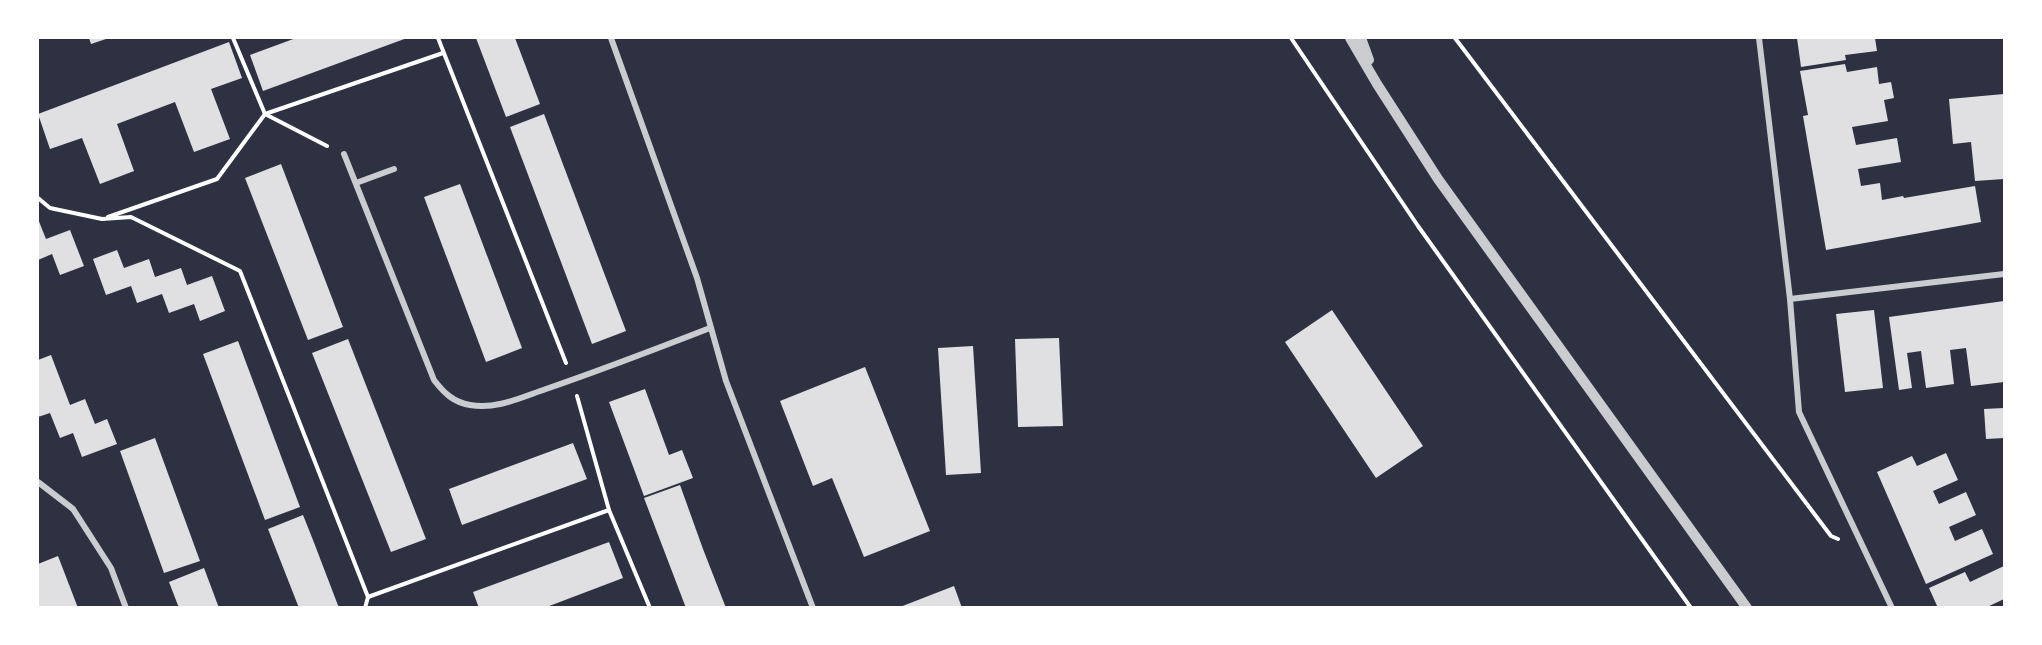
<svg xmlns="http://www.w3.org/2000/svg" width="2042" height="645" font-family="Literata,serif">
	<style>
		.building { fill: #e0e0e3 }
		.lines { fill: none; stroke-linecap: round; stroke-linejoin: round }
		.path { stroke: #fff; stroke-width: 4 }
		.minor { stroke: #caccd0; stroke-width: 6 }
		.tertiary { stroke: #caccd0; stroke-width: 10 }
	</style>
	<rect width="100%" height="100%" fill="#2d3142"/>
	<g class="building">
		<polygon points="89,38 109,38 91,44"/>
		<polygon points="296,38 407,38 263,91 250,55"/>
		<polygon points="476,38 515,38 540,104 506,117"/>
		<polygon points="1797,38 1875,38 1877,51 1845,55 1846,60 1801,67"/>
		<polygon points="229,42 242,78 211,89 230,139 194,152 175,102 117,124 134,171 100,184 82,138 50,149 38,114"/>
		<polygon points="1845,64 1847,72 1877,67 1879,84 1891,82 1894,98 1884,100 1888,121 1852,127 1856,145 1897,138 1901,162 1858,169 1861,186 1880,183 1882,200 1903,196 1904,198 1975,186 1981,222 1826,250 1803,116 1808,115 1800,71"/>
		<polygon points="2004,94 2004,179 1975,181 1971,142 1953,144 1949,99"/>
		<polygon points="544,114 626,331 592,344 510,127"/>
		<polygon points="281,164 343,327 308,340 245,178"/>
		<polygon points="460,184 522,348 486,362 424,197"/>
		<polygon points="38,219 46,239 70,230 84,266 60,275 52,254 38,260"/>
		<polygon points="117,250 124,268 149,259 155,277 181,268 187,285 212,276 225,311 200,321 194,304 169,313 162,294 137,303 131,286 106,295 93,259"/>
		<polygon points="2004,301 2004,382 1971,386 1966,348 1950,350 1954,384 1926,388 1921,351 1907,353 1912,388 1899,390 1889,317"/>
		<polygon points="1332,310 1423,446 1376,478 1285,342"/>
		<polygon points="1874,310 1883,388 1845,392 1836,314"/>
		<polygon points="1059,338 1063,426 1018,427 1015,339"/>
		<polygon points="348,339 426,539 391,552 312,353"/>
		<polygon points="238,341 300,507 265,520 203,354"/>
		<polygon points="973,346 981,473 946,475 938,348"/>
		<polygon points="51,355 70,405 85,399 95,424 107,419 117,444 82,457 73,433 60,438 50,413 38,417 38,360"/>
		<polygon points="865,367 930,531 864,557 832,478 813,486 780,401"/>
		<polygon points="645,389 669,455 682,450 693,478 644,496 609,402"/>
		<polygon points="2004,408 2004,438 1986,439 1984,409"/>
		<polygon points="155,438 200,561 164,573 120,451"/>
		<polygon points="573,443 587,479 462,525 449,489"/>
		<polygon points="1946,453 1958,480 1933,491 1939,504 1966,492 1976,515 1949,527 1955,541 1982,529 1993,554 1926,584 1877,472 1912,456 1917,466"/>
		<polygon points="680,485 703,549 726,608 686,608 644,498"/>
		<polygon points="303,515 313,540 339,608 299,608 268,529"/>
		<polygon points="609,542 623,578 544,608 479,608 473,592"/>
		<polygon points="58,556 78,608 38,608 38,564"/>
		<polygon points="2004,566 2004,599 1985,608 1938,608 1929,588 1965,572 1970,582"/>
		<polygon points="204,568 219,608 179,608 169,582"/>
		<polygon points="954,586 962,608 900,608 900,607"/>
	</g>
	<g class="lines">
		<g class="path">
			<polyline points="233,38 265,114 443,53"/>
			<polyline points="438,38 566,363"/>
			<polyline points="1291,38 1418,226 1691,608"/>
			<polyline points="1455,38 1831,536 1838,539"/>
			<polyline points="38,198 50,208 102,219 131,217 240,271 368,597 609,510"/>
			<polyline points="108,217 217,179 265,114 327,146"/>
			<polyline points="577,396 609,510 650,608"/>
			<polyline points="365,608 368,597"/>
		</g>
		<g class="minor">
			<polyline points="611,38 697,278 726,381 813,608"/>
			<polyline points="1759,38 1790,299 1799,412 1892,608"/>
			<path d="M344 154 434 380C444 393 453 402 470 405 496 410 522 397 546 389 601 370 656 349 710 328"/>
			<polyline points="356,183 394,169"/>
			<polyline points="1790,299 2004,274"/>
			<polyline points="38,482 73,509 111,568 126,608"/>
		</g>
		<g class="tertiary">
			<polyline points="1350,38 1377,84 1438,179 1747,608"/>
			<polyline points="1361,38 1369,60"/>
		</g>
	</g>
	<rect width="2042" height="645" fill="none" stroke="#ffffff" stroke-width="78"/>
</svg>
